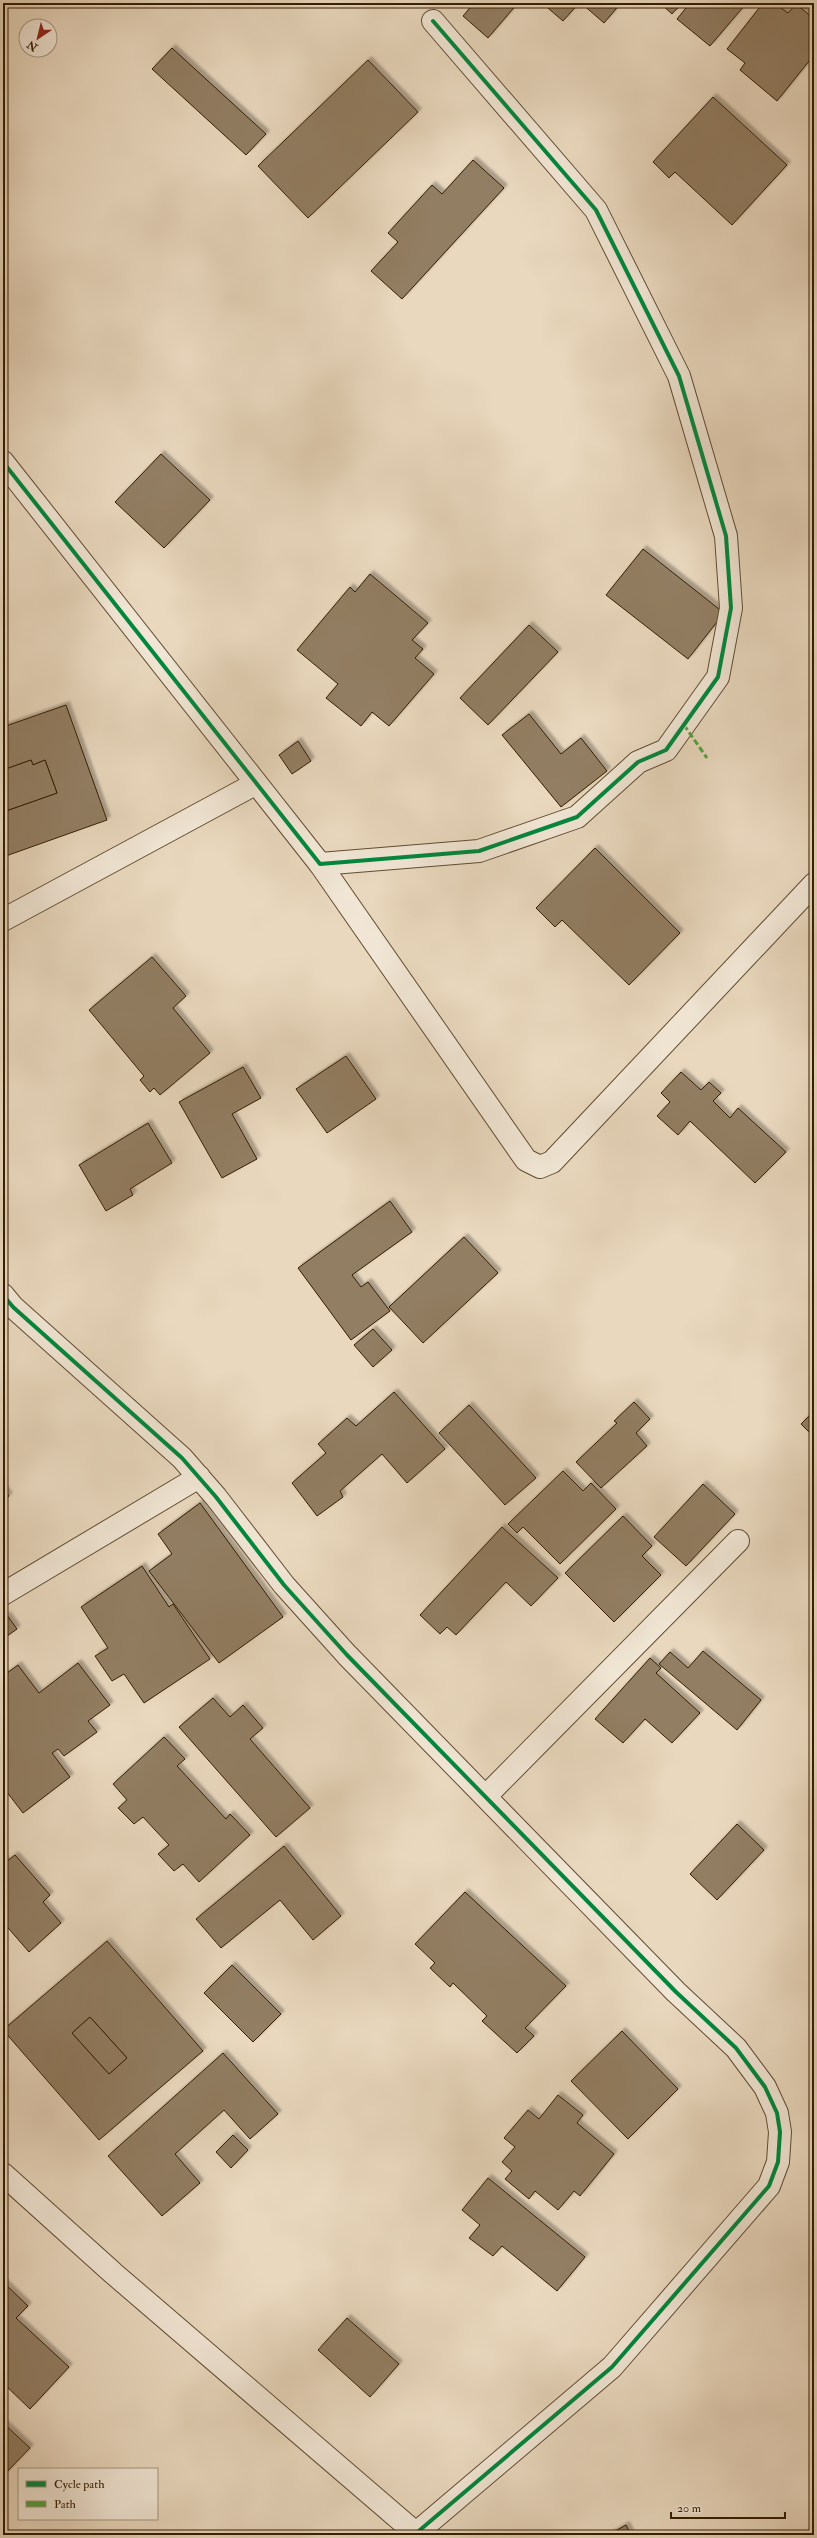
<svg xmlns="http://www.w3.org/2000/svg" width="817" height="2538" font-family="'IM FELL Double Pica',serif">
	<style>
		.building { fill: #927e63; stroke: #341d00; fill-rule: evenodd; filter: url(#shadow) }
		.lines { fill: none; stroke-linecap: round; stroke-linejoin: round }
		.minor-casing { stroke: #614c30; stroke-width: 24 }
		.minor { stroke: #f1e6d5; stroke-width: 22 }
		.quiet { stroke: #53a23c; stroke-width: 3; stroke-dasharray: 6 3; stroke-linecap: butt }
		.cycleway-casing { stroke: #f1e6d5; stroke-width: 6 }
		.cycleway { stroke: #00873e; stroke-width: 4 }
	</style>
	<defs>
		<filter id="shadow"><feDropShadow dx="3.5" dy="-3.5" stdDeviation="1" flood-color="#0004"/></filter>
	</defs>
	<rect width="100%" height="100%" fill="#e9d8be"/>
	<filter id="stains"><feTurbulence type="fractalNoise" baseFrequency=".005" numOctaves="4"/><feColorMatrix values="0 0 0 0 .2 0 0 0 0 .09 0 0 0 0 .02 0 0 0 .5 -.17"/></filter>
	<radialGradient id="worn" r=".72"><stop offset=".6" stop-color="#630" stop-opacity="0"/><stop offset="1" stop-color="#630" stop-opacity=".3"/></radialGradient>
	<g class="building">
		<polygon points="474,3 518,3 488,38 463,16"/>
		<polygon points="542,3 579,3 563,21"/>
		<polygon points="581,3 621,3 604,23"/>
		<polygon points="660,3 682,3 672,14"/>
		<polygon points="690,3 743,3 745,5 710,46 677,19"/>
		<polygon points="763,3 774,3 788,13 796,4 814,19 814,55 777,101 740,70 745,63 727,49"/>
		<polygon points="172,48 266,134 246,155 152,69"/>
		<polygon points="368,60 418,112 308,218 258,166"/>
		<polygon points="713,97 787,165 732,225 675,172 669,178 653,162"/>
		<polygon points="473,160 504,188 402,299 371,271 398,242 388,233 432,185 442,194"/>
		<polygon points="161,454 210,500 164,548 115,502"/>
		<polygon points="643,549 724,613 688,659 606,595"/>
		<polygon points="370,574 428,623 412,640 423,649 415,658 434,674 389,726 372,712 361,726 326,698 338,684 297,650 350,587 355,592"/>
		<polygon points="529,625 558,652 488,725 460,698"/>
		<polygon points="66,705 107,820 3,857 3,812 57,793 45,760 33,765 31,760 3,770 3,727"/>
		<polygon points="529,714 561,754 581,738 607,771 561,807 502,735"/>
		<polygon points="298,741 311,761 292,774 279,755"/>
		<polygon points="31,760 33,765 45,760 57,793 3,812 3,770"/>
		<polygon points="595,848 680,933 629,985 562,920 555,927 536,908"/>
		<polygon points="152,957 186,996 173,1008 210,1053 160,1095 154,1088 150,1092 140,1080 144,1076 89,1010"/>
		<polygon points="346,1056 376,1099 327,1133 296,1089"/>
		<polygon points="243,1067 261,1098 232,1114 257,1159 222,1178 179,1102"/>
		<polygon points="681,1072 701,1090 709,1082 721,1093 713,1101 730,1118 738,1108 786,1152 755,1183 690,1121 678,1135 657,1116 670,1102 661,1093"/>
		<polygon points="148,1123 172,1163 130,1189 133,1195 106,1211 79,1165"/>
		<polygon points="390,1201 412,1232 352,1275 361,1287 368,1282 390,1311 351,1340 298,1268"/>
		<polygon points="464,1237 498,1273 423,1343 389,1307"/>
		<polygon points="373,1329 392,1350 373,1367 354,1345"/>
		<polygon points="394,1392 445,1449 407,1483 382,1454 340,1491 343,1497 317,1516 292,1483 326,1453 318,1444 347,1418 356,1426"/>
		<polygon points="634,1402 650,1419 636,1433 647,1446 601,1488 576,1462 617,1423 614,1421"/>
		<polygon points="469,1405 536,1478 505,1505 439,1433"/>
		<polygon points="814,1411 814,1437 801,1424"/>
		<polygon points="563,1471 583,1491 591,1483 616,1509 560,1564 523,1527 517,1533 508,1524"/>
		<polygon points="703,1484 735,1514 686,1566 654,1537"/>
		<polygon points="3,1489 9,1496 3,1501"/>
		<polygon points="200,1503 283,1617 219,1663 149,1571 172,1554 158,1534"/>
		<polygon points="623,1516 652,1546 642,1556 661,1575 614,1622 565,1573"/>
		<polygon points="502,1527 558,1578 531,1606 506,1582 456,1635 447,1627 440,1634 420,1615"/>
		<polygon points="142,1566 169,1607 173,1604 210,1659 144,1703 124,1674 112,1681 95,1656 108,1648 81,1607"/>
		<polygon points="7,1615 17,1629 3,1639 3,1618"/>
		<polygon points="703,1651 761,1700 737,1730 659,1664 670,1652 688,1668"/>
		<polygon points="650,1658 661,1668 656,1673 700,1713 672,1743 645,1719 623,1743 595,1719"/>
		<polygon points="78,1663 110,1705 88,1721 97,1732 64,1756 58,1749 52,1753 70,1777 23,1813 3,1787 3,1676 18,1665 39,1693"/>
		<polygon points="213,1698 230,1717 243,1705 263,1728 250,1739 310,1808 276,1837 179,1727"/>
		<polygon points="164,1737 185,1759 177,1766 226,1819 230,1814 250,1835 199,1882 183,1864 174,1871 158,1854 169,1845 143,1817 134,1824 118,1808 127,1800 113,1784"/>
		<polygon points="737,1824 764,1850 717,1900 690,1874"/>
		<polygon points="284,1846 341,1916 313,1940 280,1900 221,1948 196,1919"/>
		<polygon points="15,1855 50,1895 43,1902 61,1923 29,1952 3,1922 3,1858 6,1862"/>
		<polygon points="465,1892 566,1986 525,2028 534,2036 517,2053 482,2021 487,2016 453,1983 450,1987 430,1968 435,1963 415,1944"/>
		<path d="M107 1941 203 2051 99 2140 3 2030ZM90 2017 127 2058 109 2074 72 2033Z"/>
		<polygon points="232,1965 281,2014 253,2042 204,1993"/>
		<polygon points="90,2017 127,2058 109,2074 72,2033"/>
		<polygon points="622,2031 678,2089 628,2139 571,2081"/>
		<polygon points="223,2053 278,2114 250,2139 224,2110 175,2154 200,2183 162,2216 108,2156"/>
		<polygon points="558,2095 583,2115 577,2123 614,2154 580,2196 574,2191 558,2210 535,2191 529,2199 505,2179 512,2171 502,2162 515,2147 504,2138 528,2110 539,2119"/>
		<polygon points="233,2135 248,2150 231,2168 216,2152"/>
		<polygon points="488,2178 585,2257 557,2291 502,2246 493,2256 469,2238 480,2225 462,2210"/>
		<polygon points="3,2282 28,2306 16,2318 69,2367 30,2409 3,2383"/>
		<polygon points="347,2318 399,2364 370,2397 318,2350"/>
		<polygon points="3,2423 30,2448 3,2476"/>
		<polygon points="626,2525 631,2535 608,2535"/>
	</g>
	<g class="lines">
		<g class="minor-casing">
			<g id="minor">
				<polyline points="3,462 320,864 479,851 577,817 638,762 666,750 718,677 731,608 726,536 679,376 596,210 433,21"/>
				<polyline points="320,864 526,1160 540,1167 552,1162 814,884"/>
				<polyline points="3,920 255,784"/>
				<polyline points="3,1295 13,1307 182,1458 216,1497 284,1585 347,1655 676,1992 736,2048 765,2087 777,2113 780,2132 778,2162 769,2186 612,2367 414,2535"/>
				<polyline points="3,1594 199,1477"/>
				<polyline points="486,1796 738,1541"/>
				<polyline points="3,2174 113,2273 418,2535"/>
			</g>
		</g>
		<use href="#minor" class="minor"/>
		<polyline class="quiet" points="684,725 707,758"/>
		<g class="cycleway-casing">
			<g id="cycleway">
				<polyline points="3,462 320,864 479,851 577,817 638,762 666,750 718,677 731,608 726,536 679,376 596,210 433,21"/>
				<polyline points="3,1295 13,1307 182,1458 216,1497 284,1585 347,1655 676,1992 736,2048 765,2087 777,2113 780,2132 778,2162 769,2186 612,2367 414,2535"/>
			</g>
		</g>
		<use href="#cycleway" class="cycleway"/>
	</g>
	<rect width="817" height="2538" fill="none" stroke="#e9d8be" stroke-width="16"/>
	<rect x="4" y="4" width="809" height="2530" fill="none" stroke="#341d00" stroke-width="2"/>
	<rect x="8" y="8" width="801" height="2522" fill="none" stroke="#341d00"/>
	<rect x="18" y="2468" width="140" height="52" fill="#f1e6d5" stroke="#a59680"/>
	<rect x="26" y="2481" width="20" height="6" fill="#00873e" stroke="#a59680"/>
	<text x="54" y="2488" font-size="12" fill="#341d00">Cycle path</text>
	<rect x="26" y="2501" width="20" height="6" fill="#53a23c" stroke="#a59680"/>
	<text x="54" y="2508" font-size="12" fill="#341d00">Path</text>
	<g transform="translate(38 38) rotate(215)"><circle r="19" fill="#f1e6d5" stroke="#a59680"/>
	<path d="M0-3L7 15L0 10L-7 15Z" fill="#8f2418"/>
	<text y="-6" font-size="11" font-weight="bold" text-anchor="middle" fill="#341d00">N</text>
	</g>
	<path d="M671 2512v6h114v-6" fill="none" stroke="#341d00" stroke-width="2"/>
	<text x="677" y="2512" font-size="12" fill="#341d00" stroke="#f1e6d5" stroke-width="3" paint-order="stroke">20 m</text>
	<rect width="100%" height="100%" filter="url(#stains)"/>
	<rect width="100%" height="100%" fill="url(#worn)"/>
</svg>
